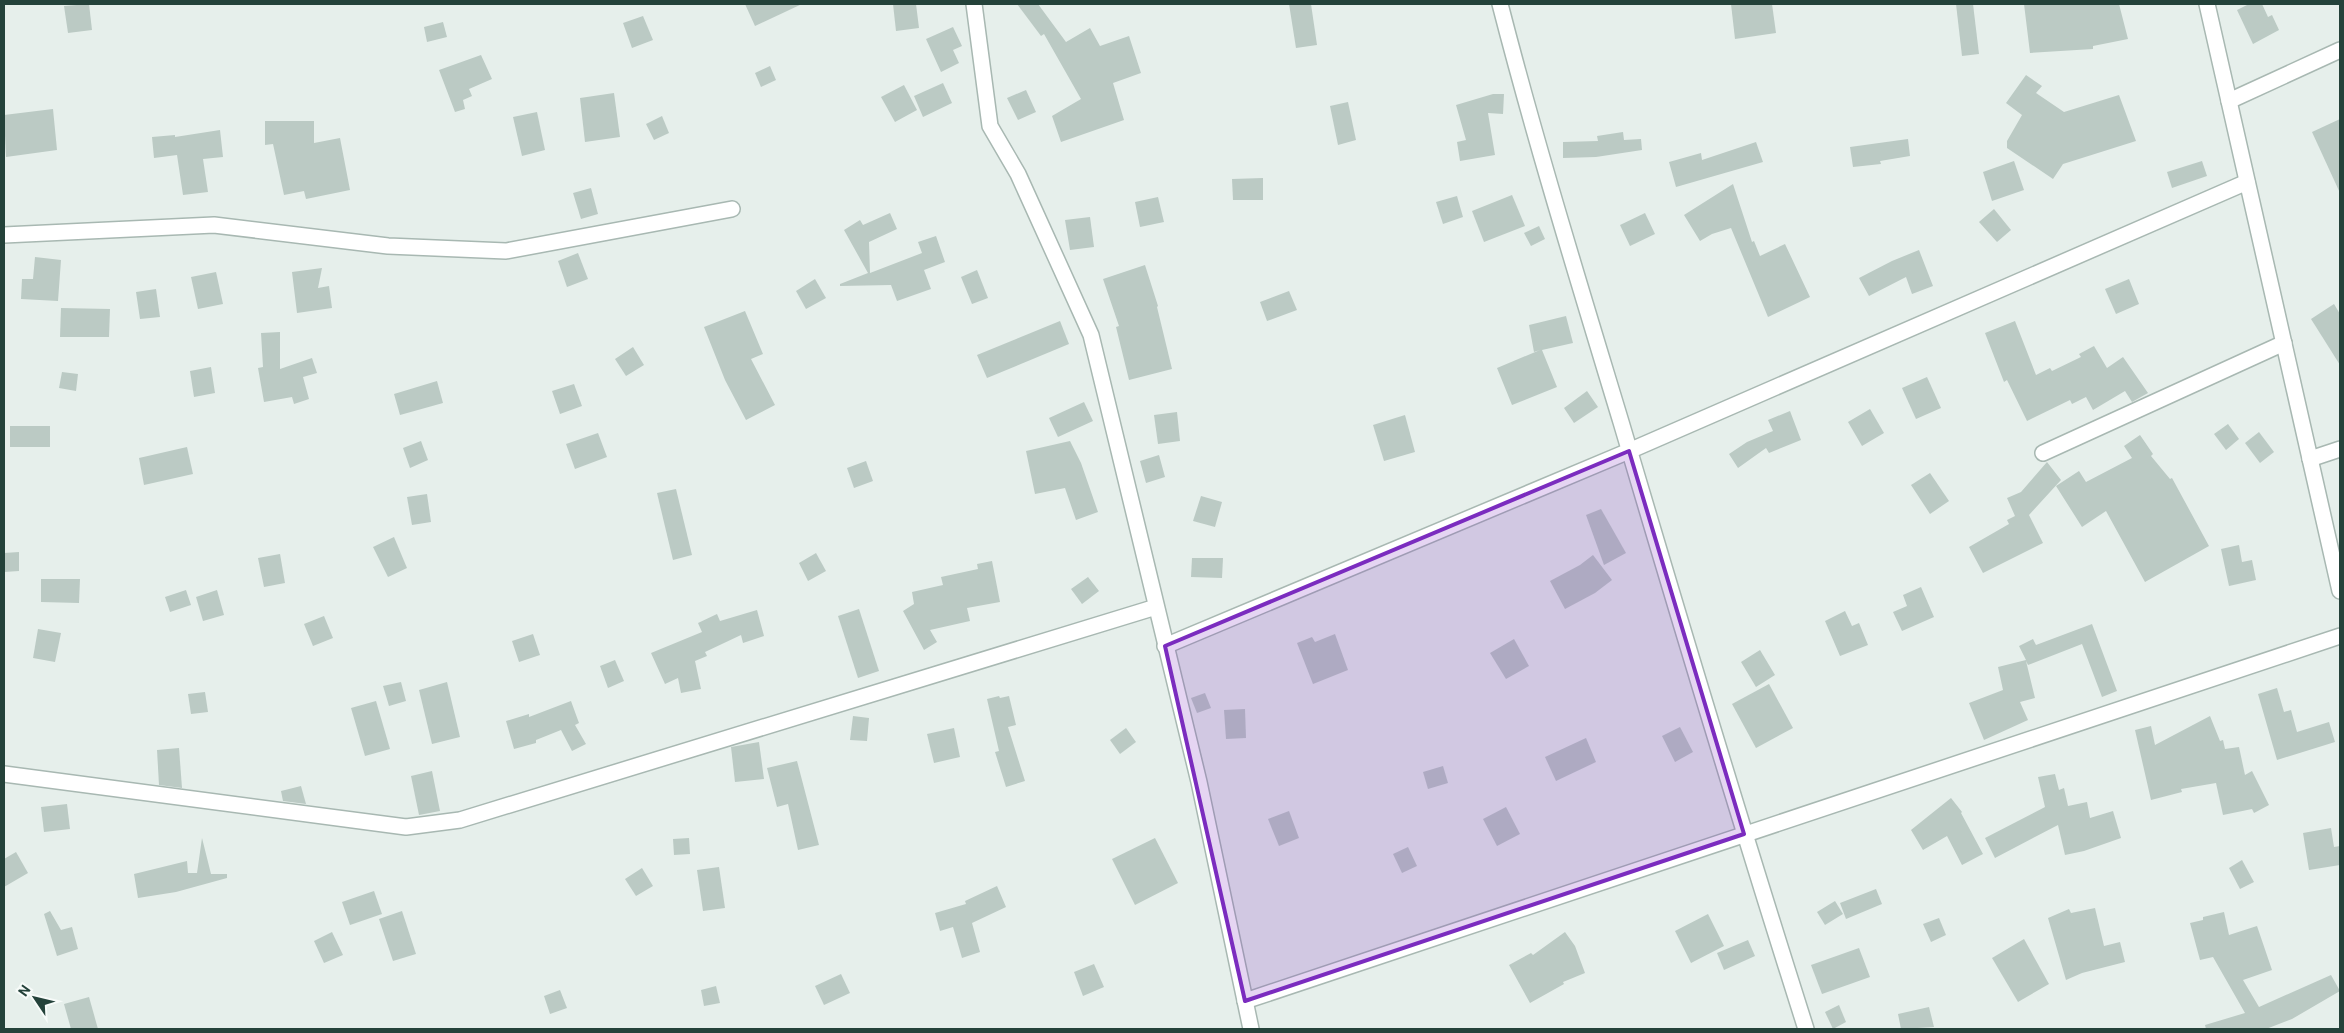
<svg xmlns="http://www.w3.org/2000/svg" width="2344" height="1033" font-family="Roboto,sans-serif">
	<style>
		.building { fill: #bbcac4 }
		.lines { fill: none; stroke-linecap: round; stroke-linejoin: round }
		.minor-casing { stroke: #a8b8b2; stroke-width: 18 }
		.minor { stroke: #fff; stroke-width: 15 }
		.marked { fill: #7b2cbf; fill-opacity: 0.2; stroke: #7b2cbf; stroke-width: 4; stroke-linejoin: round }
	</style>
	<rect width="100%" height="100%" fill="#e6efeb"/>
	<g class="building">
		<polygon points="89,4 92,30 68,33 64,6"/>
		<polygon points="745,4 802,4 755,26"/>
		<polygon points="893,4 916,4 919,28 896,31"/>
		<polygon points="1017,4 1038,4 1066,42 1090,28 1100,46 1129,36 1141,73 1113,83 1124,120 1061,142 1052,116 1081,99 1044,34 1041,36"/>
		<polygon points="1289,4 1311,4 1317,45 1296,48"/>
		<polygon points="1731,4 1772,4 1776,33 1735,39"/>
		<polygon points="1956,4 1973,4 1979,54 1962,56"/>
		<polygon points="2024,4 2119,4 2128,39 2093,46 2093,49 2030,53"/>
		<polygon points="2249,4 2262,4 2268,17 2272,15 2279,30 2253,44 2237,10"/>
		<polygon points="643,16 653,40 632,48 623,23"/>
		<polygon points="443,22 447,37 427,42 424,27"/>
		<polygon points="953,27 962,46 953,50 959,63 941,72 926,39"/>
		<polygon points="481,55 492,79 469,89 472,96 463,100 465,109 455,112 439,70"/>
		<polygon points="770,66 776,80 761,87 755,73"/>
		<polygon points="2026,75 2042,86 2036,93 2064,112 2119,95 2136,141 2063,164 2053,179 2007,148 2007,141 2022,115 2006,103"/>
		<polygon points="943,83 952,103 923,117 914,96"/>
		<polygon points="904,85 917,110 895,122 881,97"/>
		<polygon points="1026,90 1036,112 1018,120 1007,98"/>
		<polygon points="614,93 620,137 585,142 580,98"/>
		<polygon points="1493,94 1504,94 1503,114 1488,113 1495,155 1460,161 1457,142 1466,140 1456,105"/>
		<polygon points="1348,102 1356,140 1338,145 1330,106"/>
		<polygon points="53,109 57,150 6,157 4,115"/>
		<polygon points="537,112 545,150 522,156 513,117"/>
		<polygon points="662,116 669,133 654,140 646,124"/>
		<polygon points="2340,119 2340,193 2312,132"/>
		<polygon points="265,121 314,121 314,143 340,138 350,190 306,199 304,191 284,195 273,144 265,145"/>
		<polygon points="220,130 223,157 203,159 208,192 183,195 177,155 154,158 152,137 175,135 175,137"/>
		<polygon points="1623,132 1624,140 1641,139 1642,150 1596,157 1563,158 1563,142 1598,141 1597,136"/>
		<polygon points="1908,139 1910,156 1880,161 1881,164 1853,167 1850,147"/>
		<polygon points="1756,142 1763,162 1676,187 1669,162 1701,153 1702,160"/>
		<polygon points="2014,161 2024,190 1992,201 1983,172"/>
		<polygon points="2202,161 2207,176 2172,188 2167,172"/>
		<polygon points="1263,178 1263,200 1233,200 1232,179"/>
		<polygon points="1733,184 1752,242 1754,241 1760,256 1785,244 1810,297 1768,317 1731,228 1712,234 1700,241 1684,215"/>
		<polygon points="591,188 598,214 581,219 573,193"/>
		<polygon points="1512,195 1525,226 1484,242 1472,211"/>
		<polygon points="1457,196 1463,217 1443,224 1436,202"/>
		<polygon points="1158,197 1164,222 1140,227 1135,202"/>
		<polygon points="1994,209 2011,230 1997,242 1979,222"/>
		<polygon points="890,213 897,229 869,242 870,273 922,253 918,242 936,236 945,262 924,270 931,289 897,301 891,285 840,286 840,284 868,273 844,230 860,220 863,225"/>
		<polygon points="1645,213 1655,234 1630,246 1620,225"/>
		<polygon points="1090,217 1094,247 1070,250 1065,220"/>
		<polygon points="1539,226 1545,239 1531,246 1524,233"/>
		<polygon points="1919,250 1933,286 1912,294 1906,277 1869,296 1859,278 1892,261"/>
		<polygon points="578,253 588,279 567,287 558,261"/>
		<polygon points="35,257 61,260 58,301 21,299 22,279 33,279"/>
		<polygon points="1145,265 1158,306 1157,307 1172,369 1129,380 1116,327 1119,326 1103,279"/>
		<polygon points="322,268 318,288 329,286 332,308 297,313 292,272"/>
		<polygon points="977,270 988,298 972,304 961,277"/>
		<polygon points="216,272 223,304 198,309 191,277"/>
		<polygon points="815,279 826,298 806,309 796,291"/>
		<polygon points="2129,279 2139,304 2116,314 2105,289"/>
		<polygon points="156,289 160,317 140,319 136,292"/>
		<polygon points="1289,291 1297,310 1267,321 1260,302"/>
		<polygon points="2334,304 2340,314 2340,365 2311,319"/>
		<polygon points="61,308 110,309 109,337 60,337"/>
		<polygon points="745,311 763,354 751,359 775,405 746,420 725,380 704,327"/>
		<polygon points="1566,316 1573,343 1542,350 1557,387 1512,405 1497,368 1540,350 1534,352 1529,325"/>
		<polygon points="1060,321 1069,344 987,378 977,355"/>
		<polygon points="2015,321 2036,375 2050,368 2052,371 2081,357 2079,354 2094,346 2107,368 2123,357 2148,393 2132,402 2125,391 2093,410 2086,397 2072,404 2070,400 2027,421 2007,380 2004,382 1985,333"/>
		<polygon points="280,332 280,369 312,358 317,373 303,377 309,399 294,404 292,397 264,402 258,368 263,367 261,333"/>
		<polygon points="633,347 644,365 626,376 615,359"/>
		<polygon points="211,367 215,393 194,397 190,371"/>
		<polygon points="62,372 78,374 76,391 59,388"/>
		<polygon points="1927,377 1941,408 1916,419 1902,388"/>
		<polygon points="437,381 443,403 400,415 394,394"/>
		<polygon points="574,384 582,406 560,414 552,391"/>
		<polygon points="1587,391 1598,407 1574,423 1564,408"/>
		<polygon points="1084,402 1093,421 1058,437 1049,418"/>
		<polygon points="1870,409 1884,433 1862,446 1848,422"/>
		<polygon points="1790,411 1801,440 1769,453 1766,448 1738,468 1729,454 1747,442 1773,431 1768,420"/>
		<polygon points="1177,412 1180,441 1158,444 1154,415"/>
		<polygon points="1405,415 1415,452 1384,461 1373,425"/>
		<polygon points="2228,424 2239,439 2226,450 2214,434"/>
		<rect x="10" y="426" width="40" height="21"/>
		<polygon points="2259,432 2274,452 2260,463 2245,443"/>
		<polygon points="598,433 607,457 575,469 566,444"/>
		<polygon points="2140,435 2153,454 2151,456 2170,479 2172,478 2209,546 2145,582 2106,511 2082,527 2056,486 2079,471 2086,482 2132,458 2124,446"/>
		<polygon points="421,441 428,460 410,468 403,448"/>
		<polygon points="1070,441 1081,463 1098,512 1076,520 1065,488 1035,494 1026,451"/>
		<polygon points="187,447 193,474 144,485 139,458"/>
		<polygon points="1159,455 1165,477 1146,483 1140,461"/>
		<polygon points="866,461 873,481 854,488 847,468"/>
		<polygon points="2047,462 2061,480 2029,515 2043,543 1983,573 1969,547 2009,524 2007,520 2015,516 2007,498 2021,492"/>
		<polygon points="1930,473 1949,501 1930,514 1911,485"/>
		<polygon points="676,489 692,555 673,560 657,493"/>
		<polygon points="427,494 431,522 412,525 407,497"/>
		<polygon points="1201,496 1222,502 1215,527 1193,521"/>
		<polygon points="1601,509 1626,553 1604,565 1586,515"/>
		<polygon points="394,537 407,568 388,577 373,547"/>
		<polygon points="2239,545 2242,562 2252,560 2256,580 2229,586 2221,549"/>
		<polygon points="19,552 19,571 4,572 4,553"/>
		<polygon points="816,553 826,571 808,581 799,563"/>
		<polygon points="280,554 285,583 264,587 258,558"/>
		<polygon points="1593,555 1612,580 1595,593 1565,609 1550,581 1580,565"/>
		<polygon points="1192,558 1223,558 1222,578 1191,577"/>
		<polygon points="992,561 1000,602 967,608 970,621 930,630 937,642 924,650 903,611 914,604 912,592 943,585 941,577 978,569 977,564"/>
		<polygon points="1088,577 1099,591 1082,604 1071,589"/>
		<polygon points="41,579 80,579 79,603 41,602"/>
		<polygon points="1921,587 1934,617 1902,631 1893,612 1907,606 1903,595"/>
		<polygon points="186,590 191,605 170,612 165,597"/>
		<polygon points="217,590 224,615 203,621 196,597"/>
		<polygon points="859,609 879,671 858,678 838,616"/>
		<polygon points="757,610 764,636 743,643 741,635 705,652 707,656 695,661 701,689 681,693 678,678 665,684 651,653 702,632 698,623 717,614 720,621"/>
		<polygon points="1845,611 1852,626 1859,623 1868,645 1840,656 1825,621"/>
		<polygon points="324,616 333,638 313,646 304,624"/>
		<polygon points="2092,624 2117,691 2102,697 2082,644 2028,665 2026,661 2035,698 2020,702 2028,720 1984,740 1969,703 2003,690 1998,667 2026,660 2019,646 2033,639 2036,645"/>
		<polygon points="38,629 61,633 55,662 33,658"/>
		<polygon points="533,634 540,655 519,662 512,641"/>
		<polygon points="1335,634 1348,670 1313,684 1297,643 1312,637 1315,642"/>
		<polygon points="1514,639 1529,666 1506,679 1490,653"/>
		<polygon points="1760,650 1775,675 1756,687 1741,662"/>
		<polygon points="615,660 624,681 608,688 600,666"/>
		<polygon points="401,682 406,701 389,706 383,686"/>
		<polygon points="447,682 460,737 432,744 419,690"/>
		<polygon points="1769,684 1793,728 1756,748 1732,704"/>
		<polygon points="2277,688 2284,712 2291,710 2297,732 2329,722 2335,742 2277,760 2258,694"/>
		<polygon points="205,692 208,712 191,714 188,694"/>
		<polygon points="1205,693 1211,708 1197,713 1191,698"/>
		<polygon points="999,696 1000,698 1009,696 1016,725 1008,727 1025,781 1006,787 995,752 999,751 987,699"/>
		<polygon points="376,701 390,749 365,756 351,708"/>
		<polygon points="571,701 579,723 575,725 586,744 572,751 561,730 536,740 536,743 514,749 506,721 529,714 529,717"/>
		<polygon points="1245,709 1246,738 1226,739 1224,710"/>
		<polygon points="853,716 869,718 867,741 850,740"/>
		<polygon points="2210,716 2220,741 2223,740 2225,749 2239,747 2245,775 2252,771 2269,805 2254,813 2252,809 2223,815 2216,783 2181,789 2182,792 2151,800 2135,730 2151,726 2155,745"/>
		<polygon points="1680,727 1693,752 1675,762 1662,736"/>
		<polygon points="954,728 960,757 934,763 927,734"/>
		<polygon points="1126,728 1136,742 1120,754 1110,740"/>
		<polygon points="1586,738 1596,762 1556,781 1545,757"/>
		<polygon points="759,742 764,779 735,782 731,747"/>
		<polygon points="179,748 182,788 159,785 157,750"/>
		<polygon points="797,761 819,845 798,850 788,804 777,807 767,768"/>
		<polygon points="1443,766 1448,783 1428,789 1423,772"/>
		<polygon points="432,771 440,811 419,815 411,776"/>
		<polygon points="2055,774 2059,790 2064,788 2068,806 2087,802 2090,818 2113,811 2121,838 2084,851 2065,855 2058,825 1995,858 1985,838 2045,807 2038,777"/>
		<polygon points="301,786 306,804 283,801 281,791"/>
		<polygon points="1951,798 1962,812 1961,813 1983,854 1962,865 1947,836 1923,850 1911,830"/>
		<polygon points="67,804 70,829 44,832 41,807"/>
		<polygon points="1506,807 1520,834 1497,846 1483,819"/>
		<polygon points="1289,811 1299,838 1279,846 1268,819"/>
		<polygon points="2331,828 2334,847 2340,846 2340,865 2309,870 2303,833"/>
		<polygon points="202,838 211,874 227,874 227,878 176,892 138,898 134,874 187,861 188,873 197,873"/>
		<polygon points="689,838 690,854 674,855 673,839"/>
		<polygon points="1155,838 1178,883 1135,905 1112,859"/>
		<polygon points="1408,847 1417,866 1402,873 1393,854"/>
		<polygon points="16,852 28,873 4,887 4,859"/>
		<polygon points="2242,860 2254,882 2240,889 2229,868"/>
		<polygon points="719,867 725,908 703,911 697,870"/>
		<polygon points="642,868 653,886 636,896 625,879"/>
		<polygon points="997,886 1006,907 972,923 980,952 962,958 953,927 940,931 935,913 966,904 965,901"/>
		<polygon points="1876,889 1882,904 1846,919 1840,903"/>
		<polygon points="374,891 382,914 350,925 342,902"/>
		<polygon points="1835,901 1843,914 1825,925 1817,912"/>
		<polygon points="2095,908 2104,946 2120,942 2125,962 2082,973 2066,980 2048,918 2069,909 2071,913"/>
		<polygon points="50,911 61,930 72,927 78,949 57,956 44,914"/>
		<polygon points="402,911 416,954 393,961 379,919"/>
		<polygon points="2224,912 2229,935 2257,926 2272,970 2243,980 2259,1007 2331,975 2340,991 2292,1019 2266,1029 2206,1029 2205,1025 2245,1013 2213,957 2200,960 2190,923 2203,920 2203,917"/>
		<polygon points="1708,914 1724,946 1691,963 1675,931"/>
		<polygon points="1939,918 1946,935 1931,942 1923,924"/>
		<polygon points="332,932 343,955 324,963 314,941"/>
		<polygon points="1565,932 1575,946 1585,973 1563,982 1564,984 1530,1003 1509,965 1531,953 1533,955"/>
		<polygon points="2024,939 2049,984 2018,1002 1992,958"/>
		<polygon points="1748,940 1755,956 1724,970 1717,953"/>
		<polygon points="1859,948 1870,977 1822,994 1811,965"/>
		<polygon points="1094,964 1104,987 1083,996 1074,972"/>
		<polygon points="841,974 850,993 824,1005 815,986"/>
		<polygon points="716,986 720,1003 704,1006 701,990"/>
		<polygon points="560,990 567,1008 550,1014 544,996"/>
		<polygon points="89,997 98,1029 71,1029 64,1004"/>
		<polygon points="1839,1005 1846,1022 1833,1029 1825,1012"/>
		<polygon points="1929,1007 1934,1027 1901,1029 1898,1014"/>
	</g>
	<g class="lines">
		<g class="minor-casing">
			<g id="minor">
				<polyline points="974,4 990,126 1018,174 1091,335 1199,782 1251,1029"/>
				<path d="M1500 4C1536 144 1579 283 1621 422 1681 625 1742 828 1806 1029"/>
				<polyline points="2207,4 2340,591"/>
				<polyline points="2229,101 2340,50"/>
				<polyline points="4,235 214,225 388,246 506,251 732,209"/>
				<polyline points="2043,453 2284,343"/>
				<polyline points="2310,459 2340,449"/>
				<polyline points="1165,646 1629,451 2247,182"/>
				<polyline points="4,774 406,827 460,820 1156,607"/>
				<polyline points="1245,1001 2340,636"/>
			</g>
		</g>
		<use href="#minor" class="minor"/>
	</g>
	<path class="marked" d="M1629 451 1744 834 1245 1001 1165 646Z"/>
	<rect width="2344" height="1033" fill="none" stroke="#24423a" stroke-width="10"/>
	<g transform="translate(35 998) rotate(305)" stroke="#f7fbf9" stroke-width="4" paint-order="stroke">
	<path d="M0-4L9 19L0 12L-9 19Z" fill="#24423a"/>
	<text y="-8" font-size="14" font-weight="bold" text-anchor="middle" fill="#24423a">N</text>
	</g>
</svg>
